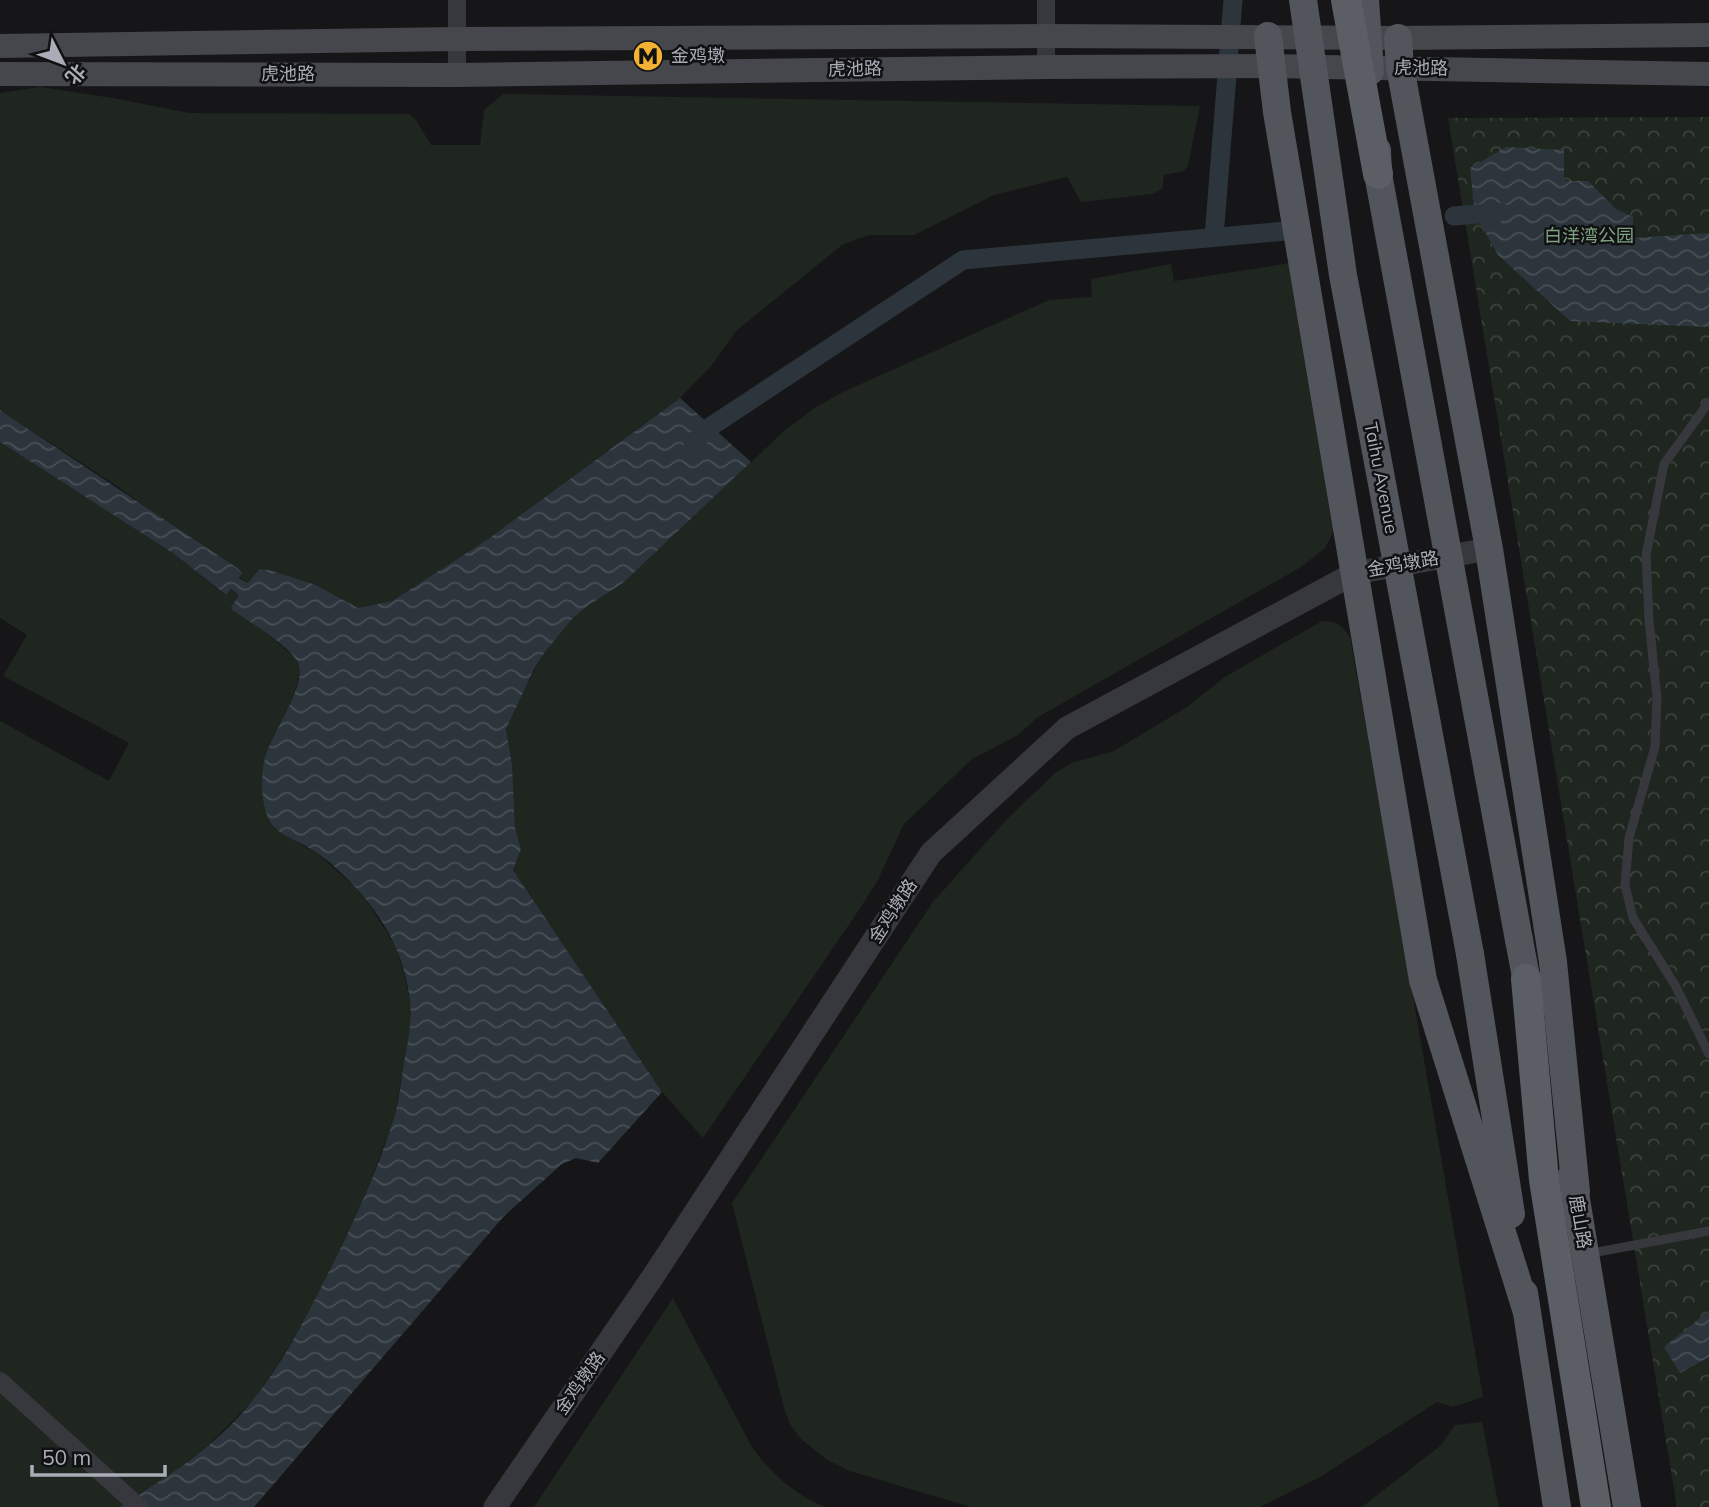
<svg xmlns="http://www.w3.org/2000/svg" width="1709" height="1507" font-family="Mulish,'Noto Sans SC',sans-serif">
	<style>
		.grass { fill: #1e261f }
		.forest { fill: url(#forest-crowns) }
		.water { fill: url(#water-waves) }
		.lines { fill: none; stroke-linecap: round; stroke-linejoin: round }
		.canal { stroke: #2c353c; stroke-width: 19 }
		.service { stroke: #37383d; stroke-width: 9 }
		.minor { stroke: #37383d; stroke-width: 18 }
		.tertiary { stroke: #37383d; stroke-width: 23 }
		.secondary { stroke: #45474d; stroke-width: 24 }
		.primary { stroke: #53555c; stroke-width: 28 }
		.trunk { stroke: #5b5e65; stroke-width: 30 }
		.primary-bridge { stroke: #53555c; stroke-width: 28 }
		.trunk-bridge { stroke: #5b5e65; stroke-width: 30 }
		.labels { text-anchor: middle; stroke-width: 5; stroke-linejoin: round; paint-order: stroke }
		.poi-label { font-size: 18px; fill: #a8adb8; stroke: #111113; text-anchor: start }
		.street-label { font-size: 18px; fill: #a8adb8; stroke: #111113 }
		.park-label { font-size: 18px; fill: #7fa381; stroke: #111113 }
	</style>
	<defs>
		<pattern id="forest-crowns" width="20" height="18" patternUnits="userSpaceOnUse" patternTransform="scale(1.75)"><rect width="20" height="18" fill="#1e261f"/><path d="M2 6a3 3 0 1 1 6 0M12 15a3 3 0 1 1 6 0" fill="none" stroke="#3c433d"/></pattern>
		<pattern id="water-waves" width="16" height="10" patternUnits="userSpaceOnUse" patternTransform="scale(1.75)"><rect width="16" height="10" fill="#2c353c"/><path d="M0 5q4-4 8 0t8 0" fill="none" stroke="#485056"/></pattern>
	</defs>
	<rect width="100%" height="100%" fill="#161618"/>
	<g class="grass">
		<polygon points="40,87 113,98 189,113 409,114 416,120 431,145 480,145 484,110 503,94 1200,106 1188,165 1184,171 1164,175 1162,189 1152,194 1081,202 1067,177 994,195 914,235 869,235 842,245 736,331 711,366 680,398 488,539 392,601 358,608 316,585 259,569 248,583 117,486 0,410 0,93"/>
		<polygon points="1291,263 1337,524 1325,548 1301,567 1038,717 1018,735 972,759 904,824 878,880 859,910 703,1138 662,1092 513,870 521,848 515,828 512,764 506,729 519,698 545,652 573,618 589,605 623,583 784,431 816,407 843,392 1049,300 1092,297 1091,279 1171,264 1174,281"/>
		<polygon points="0,442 174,554 225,595 230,589 239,595 231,607 232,610 268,634 296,658 300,670 267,814 275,829 318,854 354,886 371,907 396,947 404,974 410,1001 410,1031 394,1119 360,1208 305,1320 274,1370 253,1401 206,1447 168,1476 119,1507 0,1507 0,721 109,781 129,743 3,676 27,635 0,618"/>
		<path d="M1322 621C1336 621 1342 625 1350 637L1483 1397 1453 1407 1437 1402 1320 1477 1260 1507H971L850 1471 826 1459 801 1439 790 1424 784 1408 732 1203 933 902 1007 819 1054 774 1071 763 1114 751 1187 707 1225 677Z"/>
		<path d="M673 1298 752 1447C771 1474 794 1494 825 1507H534Z"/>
		<polygon points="1482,1422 1499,1507 1362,1507 1440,1446 1455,1425"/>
	</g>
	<polygon class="forest" points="1709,117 1709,1507 1677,1507 1448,118"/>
	<g class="water">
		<polygon points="1506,147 1564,150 1564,181 1588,181 1616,209 1633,217 1633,238 1709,233 1709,327 1570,321 1498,255 1475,214 1470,168"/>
		<path d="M680 398 751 462 623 583 589 605 573 618 545 652 533 671 506 729 512 764 515 828 521 849 513 870 662 1092 598 1163 576 1158 562 1164 504 1216 254 1507H119C167 1477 217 1446 252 1401 281 1365 303 1324 323 1283 350 1231 375 1177 393 1121 399 1102 401 1081 404 1062 408 1042 412 1022 410 1001 408 984 403 964 396 948 384 919 360 890 337 869 328 860 317 853 306 846 289 837 272 833 266 812 261 796 261 774 265 758 271 734 310 682 297 661 288 645 248 621 232 610L231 607 239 595 231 589 226 595 174 554 0 442V410L237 568 242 573 239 578 248 583 259 569 269 570 316 585 358 608 392 601 488 539Z"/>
		<polygon points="1709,1311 1709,1357 1680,1373 1664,1347"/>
	</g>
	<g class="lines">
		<g class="canal">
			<polyline points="1454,216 1500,212"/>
			<polyline points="1214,237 1233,0"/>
			<polyline points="693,443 710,427 963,260 1285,231"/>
		</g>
		<g class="service">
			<polyline points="1709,402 1664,464 1646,555 1649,620 1657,698 1655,747 1629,838 1625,885 1633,918 1675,985 1709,1054"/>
			<polyline points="1587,1254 1709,1231"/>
		</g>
		<g class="minor">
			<polyline points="1046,67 1046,0"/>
			<polyline points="457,75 457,0"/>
			<polyline points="0,1381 139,1507"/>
		</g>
		<polyline class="tertiary" points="495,1507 652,1278 931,853 1067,728 1355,573 1489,549"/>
		<g class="secondary">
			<polyline points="0,46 457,39 1046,36 1398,38 1709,35"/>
			<polyline points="0,74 457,75 1046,67 1270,66 1709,74"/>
		</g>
		<g class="primary">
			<polyline points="1268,36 1277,112 1423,980 1526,1309"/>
			<polyline points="1398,38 1400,67 1489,549 1553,962 1576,1192"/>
			<polyline points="1519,940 1531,1003"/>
			<polyline points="1470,954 1511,1214"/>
			<polyline points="1572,1175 1627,1507"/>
			<polyline points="1524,1293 1557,1507"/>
		</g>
		<polyline class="trunk" points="1526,979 1544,1180 1596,1507"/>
		<g class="primary-bridge">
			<polyline points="1303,0 1343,275 1470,954"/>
			<polyline points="1365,0 1370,71"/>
			<polyline points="1377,150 1378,174 1519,940"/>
		</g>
		<polyline class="trunk-bridge" points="1346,0 1378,174"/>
	</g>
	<defs>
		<g id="metro-disc" transform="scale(1.575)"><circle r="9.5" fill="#f2b134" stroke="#111113"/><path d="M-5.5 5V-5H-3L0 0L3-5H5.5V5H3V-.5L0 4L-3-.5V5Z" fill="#111"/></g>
	</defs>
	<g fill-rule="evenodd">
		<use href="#metro-disc" x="648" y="56"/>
	</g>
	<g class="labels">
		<g class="poi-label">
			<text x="671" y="62">金鸡墩</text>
		</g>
		<g class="street-label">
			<text transform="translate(1421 68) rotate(1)" y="6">虎池路</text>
			<text transform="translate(855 69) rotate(-1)" y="6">虎池路</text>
			<text x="288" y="80">虎池路</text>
			<text transform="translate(1381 478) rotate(79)" y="6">Taihu Avenue</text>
			<text transform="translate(1403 564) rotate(-10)" y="6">金鸡墩路</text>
			<text transform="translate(893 911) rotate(-57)" y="6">金鸡墩路</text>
			<text transform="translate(1580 1222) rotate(80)" y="6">鹿山路</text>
			<text transform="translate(580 1383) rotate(-55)" y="6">金鸡墩路</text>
		</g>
		<g class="park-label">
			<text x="1589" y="242">白洋湾公园</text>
		</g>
	</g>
	<g transform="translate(63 63) rotate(132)" stroke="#111113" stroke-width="5" paint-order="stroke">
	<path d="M0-5L12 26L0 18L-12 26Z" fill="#a8adb8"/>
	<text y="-10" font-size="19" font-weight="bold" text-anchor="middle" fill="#a8adb8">北</text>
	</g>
	<path d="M32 1465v10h133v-10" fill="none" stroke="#a8adb8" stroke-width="3.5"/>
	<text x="42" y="1465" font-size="21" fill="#a8adb8" stroke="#111113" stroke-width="5" paint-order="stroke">50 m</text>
</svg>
